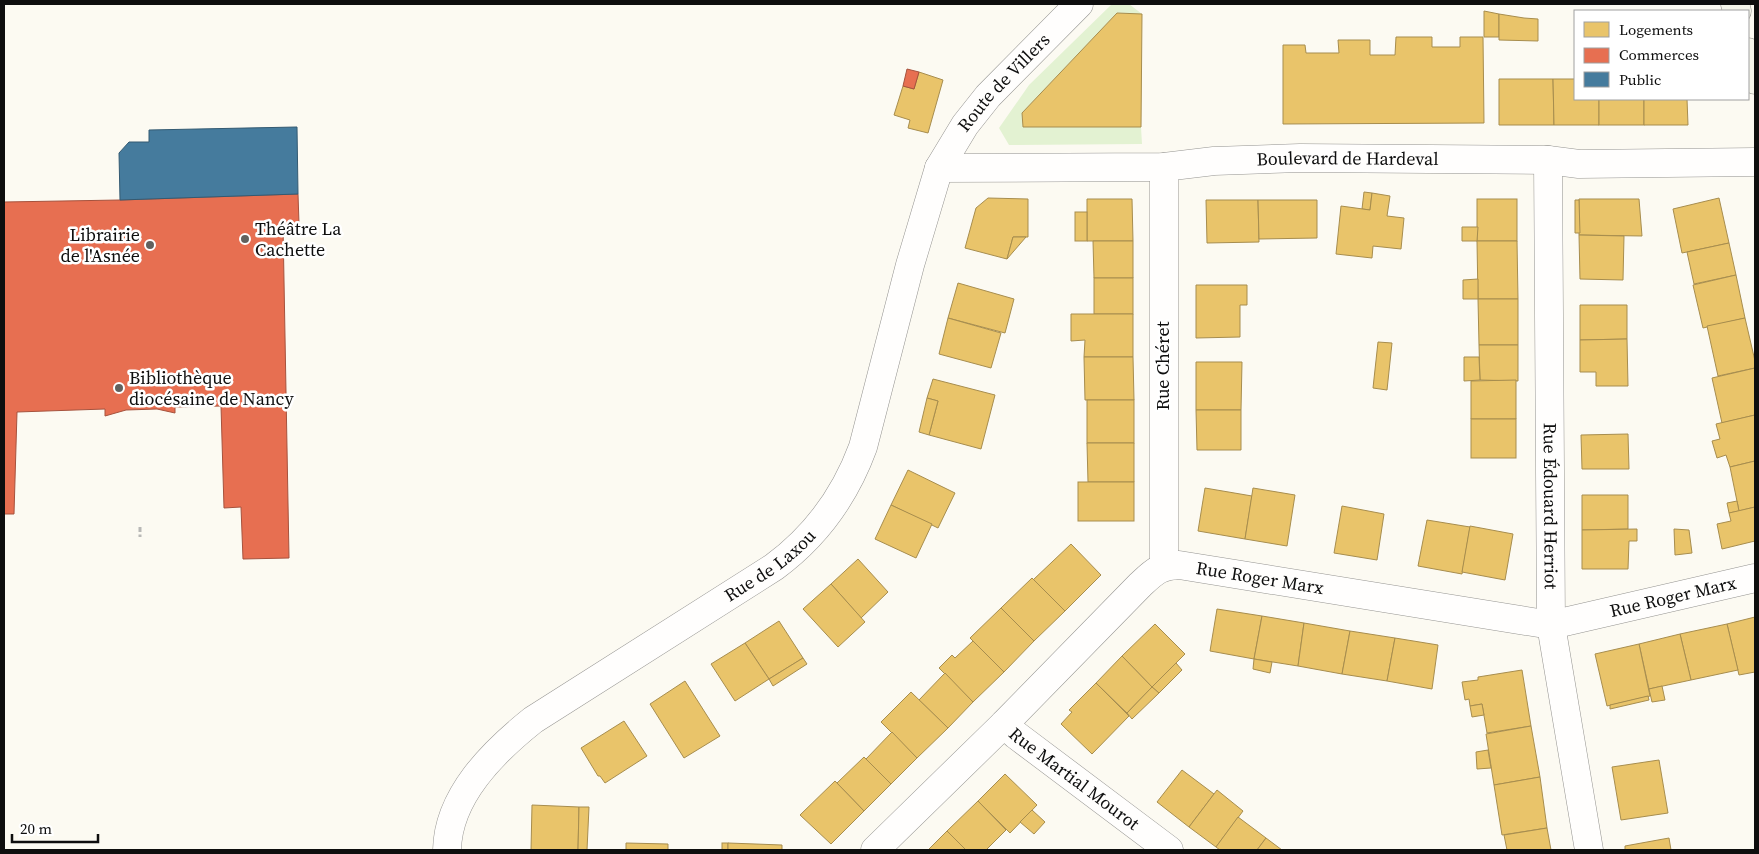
<svg xmlns="http://www.w3.org/2000/svg" width="1759" height="854" font-family="'Source Serif 4',serif">
	<style>
		.green { fill: #e3f2d2 }
		.homes { fill: #e9c46a; stroke: #a78d4e }
		.shops { fill: #e76f51; stroke: #a6523d }
		.public { fill: #457b9d; stroke: #345a72 }
		.lines { fill: none; stroke-linecap: round; stroke-linejoin: round }
		.street-casing { stroke: #959491; stroke-width: 29 }
		.secondary-casing { stroke: #8c8b87; stroke-width: 29 }
		.path { stroke: #b8b8b6; stroke-width: 3; stroke-dasharray: 5 2.5; stroke-linecap: butt }
		.street { stroke: #fffefd; stroke-width: 28 }
		.secondary { stroke: #f5f5ea; stroke-width: 28 }
		.poi-dot { fill: #61615e; stroke: #fff; stroke-width: 2 }
		.labels { text-anchor: middle; stroke-width: 5; stroke-linejoin: round; paint-order: stroke }
		.street-label { font-size: 18px; fill: #0e0e0e; stroke: #fff }
		.poi-label { font-size: 18px; fill: #0e0e0e; stroke: #fff; text-anchor: start }
	</style>
	<rect width="100%" height="100%" fill="#fcfaf2"/>
	<polygon class="green" points="1112,4 1129,4 1142,14 1116,14 1022,113 1023,127 1141,127 1142,144 1009,145 999,128 1029,85"/>
	<g class="homes">
		<polygon points="1484,11 1499,14 1499,37 1484,37"/>
		<polygon points="1117,13 1142,14 1141,127 1023,127 1022,113"/>
		<polygon points="1499,14 1524,18 1538,19 1538,41 1499,40"/>
		<polygon points="1396,37 1432,37 1432,47 1460,47 1460,37 1483,37 1484,123 1283,124 1283,45 1305,45 1306,53 1339,53 1338,40 1370,40 1370,55 1395,55"/>
		<polygon points="919,72 943,80 928,133 908,128 910,120 894,115 903,86 914,89"/>
		<polygon points="1499,79 1553,79 1554,125 1499,125"/>
		<polygon points="1553,79 1575,79 1575,99 1599,99 1599,125 1554,125"/>
		<rect x="1599" y="99" width="45" height="26"/>
		<polygon points="1644,99 1687,99 1688,125 1644,125"/>
		<polygon points="1364,192 1372,193 1370,210 1362,209"/>
		<polygon points="1372,193 1390,196 1387,216 1404,218 1401,249 1373,246 1372,258 1336,254 1341,206 1370,210"/>
		<polygon points="988,198 1028,199 1028,237 1013,237 1007,259 965,248 976,208"/>
		<polygon points="1719,198 1729,243 1682,253 1673,209"/>
		<polygon points="1087,199 1132,199 1133,241 1087,241"/>
		<rect x="1477" y="199" width="40" height="42"/>
		<polygon points="1579,199 1639,199 1642,236 1579,235"/>
		<polygon points="1206,200 1258,200 1259,242 1207,243"/>
		<polygon points="1258,200 1317,200 1317,238 1259,239"/>
		<polygon points="1575,200 1579,200 1580,233 1575,233"/>
		<rect x="1075" y="212" width="12" height="29"/>
		<polygon points="1462,227 1478,227 1477,241 1462,241"/>
		<polygon points="1579,235 1624,236 1623,280 1580,279"/>
		<polygon points="1013,237 1026,237 1007,259"/>
		<polygon points="1093,241 1133,241 1133,278 1094,278"/>
		<polygon points="1477,241 1517,241 1518,299 1478,299"/>
		<polygon points="1729,243 1736,275 1694,284 1687,252"/>
		<polygon points="1736,275 1745,318 1703,328 1693,285"/>
		<rect x="1094" y="278" width="39" height="36"/>
		<polygon points="1478,279 1478,299 1463,299 1463,280"/>
		<polygon points="958,283 1014,299 1005,333 948,318"/>
		<polygon points="1196,285 1247,285 1247,305 1240,305 1240,337 1196,338"/>
		<polygon points="1478,299 1518,299 1518,345 1479,345"/>
		<polygon points="1580,305 1627,305 1627,339 1580,340"/>
		<polygon points="1071,314 1133,314 1133,357 1084,357 1085,340 1071,341"/>
		<polygon points="948,318 1001,333 991,368 939,354"/>
		<polygon points="1745,318 1755,361 1755,368 1718,376 1707,326"/>
		<polygon points="1627,339 1628,386 1596,386 1596,372 1580,372 1580,340"/>
		<polygon points="1378,342 1392,343 1387,390 1373,388"/>
		<polygon points="1479,345 1518,345 1518,381 1480,380"/>
		<polygon points="1084,357 1133,357 1134,400 1085,400"/>
		<polygon points="1464,357 1479,357 1480,380 1464,381"/>
		<polygon points="1196,362 1242,362 1241,410 1196,410"/>
		<polygon points="1755,368 1755,415 1722,423 1712,378"/>
		<polygon points="933,379 995,395 981,449 929,435 938,401 927,398"/>
		<polygon points="1516,380 1516,419 1471,419 1471,381"/>
		<polygon points="927,398 938,401 929,435 919,432"/>
		<rect x="1087" y="400" width="47" height="43"/>
		<polygon points="1196,410 1241,410 1241,450 1197,450"/>
		<polygon points="1755,415 1755,461 1730,467 1726,455 1717,458 1712,441 1720,439 1716,424"/>
		<rect x="1471" y="419" width="45" height="39"/>
		<polygon points="1628,434 1629,469 1582,469 1581,435"/>
		<polygon points="1087,443 1134,443 1134,482 1088,482"/>
		<polygon points="1755,461 1755,507 1739,511 1730,467"/>
		<polygon points="908,470 955,493 938,528 891,505"/>
		<rect x="1078" y="482" width="56" height="39"/>
		<polygon points="1205,488 1252,496 1245,539 1198,531"/>
		<polygon points="1253,488 1295,495 1287,546 1245,539"/>
		<polygon points="1582,495 1628,495 1628,529 1582,530"/>
		<polygon points="1737,501 1739,511 1729,513 1727,503"/>
		<polygon points="891,505 932,524 916,558 875,539"/>
		<polygon points="1342,506 1384,514 1377,560 1334,553"/>
		<polygon points="1755,507 1755,541 1722,549 1717,524 1731,521 1729,513"/>
		<polygon points="1427,520 1470,527 1462,574 1418,566"/>
		<polygon points="1470,526 1513,534 1505,580 1462,572"/>
		<polygon points="1637,529 1637,541 1629,541 1628,569 1582,569 1582,530"/>
		<polygon points="1674,529 1689,530 1692,553 1675,555"/>
		<polygon points="1071,544 1101,575 1065,611 1033,580"/>
		<polygon points="858,559 888,592 861,618 831,584"/>
		<polygon points="1032,578 1065,611 1034,641 1001,608"/>
		<polygon points="831,584 865,622 838,647 803,609"/>
		<polygon points="1001,608 1034,641 1004,672 970,638"/>
		<polygon points="1217,609 1262,616 1254,659 1210,651"/>
		<polygon points="1262,616 1304,623 1298,666 1254,659"/>
		<polygon points="1755,617 1755,672 1739,675 1727,624"/>
		<polygon points="779,621 803,658 769,679 745,643"/>
		<polygon points="1304,623 1350,631 1342,674 1298,666"/>
		<polygon points="1155,624 1185,654 1152,687 1122,656"/>
		<polygon points="1727,624 1738,670 1691,680 1680,634"/>
		<polygon points="1350,631 1395,638 1387,681 1342,674"/>
		<polygon points="1680,634 1691,680 1649,689 1639,644"/>
		<polygon points="1395,638 1438,645 1432,689 1387,681"/>
		<polygon points="973,641 1004,672 973,702 939,668 952,655 955,658"/>
		<polygon points="745,643 769,679 735,701 711,664"/>
		<polygon points="1639,644 1650,696 1607,706 1595,654"/>
		<polygon points="1122,656 1152,687 1127,713 1096,683"/>
		<polygon points="803,658 807,664 773,686 769,679"/>
		<polygon points="1254,659 1272,662 1270,673 1253,669"/>
		<polygon points="1176,663 1182,670 1159,693 1152,687"/>
		<polygon points="1522,670 1531,726 1487,733 1482,704 1470,706 1469,699 1465,700 1462,682 1478,680 1478,677"/>
		<polygon points="945,673 973,702 948,728 919,700"/>
		<polygon points="685,681 720,736 684,758 650,704"/>
		<polygon points="1096,683 1129,716 1092,754 1061,724 1072,712 1069,710"/>
		<polygon points="1662,686 1665,700 1652,702 1649,689"/>
		<polygon points="1152,687 1159,693 1132,719 1127,713"/>
		<polygon points="911,692 948,728 917,758 881,722"/>
		<polygon points="1648,696 1649,700 1610,709 1610,705"/>
		<polygon points="1482,704 1484,715 1472,717 1470,706"/>
		<polygon points="624,721 647,756 605,783 600,776 598,776 581,748"/>
		<polygon points="1531,726 1540,777 1494,785 1486,734"/>
		<polygon points="892,732 917,758 891,784 866,759"/>
		<polygon points="1488,750 1491,768 1477,769 1476,752"/>
		<polygon points="864,757 891,784 864,811 837,783"/>
		<polygon points="1659,760 1668,813 1621,820 1612,767"/>
		<polygon points="1182,770 1214,794 1189,827 1157,802"/>
		<polygon points="1005,774 1037,805 1010,833 978,801"/>
		<polygon points="1540,777 1547,828 1502,835 1494,785"/>
		<polygon points="835,781 864,811 831,844 800,815"/>
		<polygon points="1217,790 1243,811 1216,847 1189,827"/>
		<polygon points="978,801 1006,830 986,850 966,850 947,831"/>
		<polygon points="532,805 579,807 578,850 531,850"/>
		<polygon points="579,807 589,807 587,850 578,850"/>
		<polygon points="1032,810 1045,822 1034,834 1020,822"/>
		<polygon points="1238,817 1266,838 1257,850 1220,850 1216,847"/>
		<polygon points="1547,828 1551,850 1507,850 1504,835"/>
		<polygon points="947,831 966,850 928,850"/>
		<polygon points="1266,838 1282,850 1257,850"/>
		<polygon points="1669,838 1671,850 1625,850 1625,846"/>
		<polygon points="626,843 668,844 668,850 626,850"/>
		<rect x="722" y="843" width="6" height="7"/>
		<polygon points="728,843 782,845 782,850 728,850"/>
	</g>
	<g class="shops">
		<polygon points="907,69 919,72 914,89 903,86"/>
		<polygon points="298,194 299,224 283,225 289,558 243,559 241,507 224,508 221,406 175,407 175,413 157,409 126,410 105,416 105,409 17,412 14,514 4,514 4,202 120,200"/>
	</g>
	<polygon class="public" points="297,127 298,194 120,200 119,153 129,142 149,142 149,130"/>
	<g class="lines">
		<g class="street-casing">
			<g id="street">
				<path id="s1" d="M1548 160 1551 625 1589 850"/>
				<polyline points="1164,167 1164,566"/>
				<path id="s2" d="M939 168 1164 167 1214 161 1300 158 1548 160 1579 164 1755 162"/>
				<path id="s3" d="M1004 724 1016 735 1169 850"/>
				<path id="s4" d="M447 850C448 796 493 752 533 720L774 567C816 536 845 496 863 447L910 265 939 168 965 125 988 96 1079 4"/>
				<path id="s5" d="M875 850 1004 724 1140 585C1154 572 1159 566 1179 565L1551 625 1755 578"/>
			</g>
		</g>
		<g class="secondary-casing">
			<g id="secondary">
				<polyline points="1735,4 1737,11"/>
				<polyline points="1748,52 1755,80"/>
			</g>
		</g>
		<polyline class="path" points="140,527 140,537"/>
		<use href="#street" class="street"/>
		<use href="#secondary" class="secondary"/>
	</g>
	<g class="poi-dot">
		<circle cx="245" cy="239" r="5"/>
		<circle cx="150" cy="245" r="5"/>
		<circle cx="119" cy="388" r="5"/>
	</g>
	<g class="labels">
		<g class="street-label">
			<text dy="6" stroke="none"><textPath href="#s4" startOffset="995">Route de Villers</textPath></text>
			<text dy="6" stroke="none"><textPath href="#s2" startOffset="409">Boulevard de Hardeval</textPath></text>
			<text transform="translate(1163 366) rotate(-90)" y="6">Rue Chéret</text>
			<text dy="6" stroke="none"><textPath href="#s1" startOffset="346">Rue Édouard Herriot</textPath></text>
			<text dy="6" stroke="none"><textPath href="#s4" startOffset="444">Rue de Laxou</textPath></text>
			<text dy="6" stroke="none"><textPath href="#s5" startOffset="502">Rue Roger Marx</textPath></text>
			<text dy="6" stroke="none"><textPath href="#s5" startOffset="922">Rue Roger Marx</textPath></text>
			<text dy="6" stroke="none"><textPath href="#s3" startOffset="89">Rue Martial Mourot</textPath></text>
		</g>
		<g class="poi-label">
			<text x="255" y="235">Théâtre La<tspan x="255" dy="21">Cachette</tspan></text>
			<text x="140" y="241" text-anchor="end">Librairie<tspan x="140" dy="21">de l'Asnée</tspan></text>
			<text x="129" y="384">Bibliothèque<tspan x="129" dy="21">diocésaine de Nancy</tspan></text>
		</g>
	</g>
	<rect width="1759" height="854" fill="none" stroke="#0e0e0e" stroke-width="10"/>
	<rect x="1574" y="10" width="175" height="90" fill="#ffffff" stroke="#9f9f9f"/>
	<rect x="1584" y="22" width="25" height="15" fill="#e9c46a" stroke="#9f9f9f"/>
	<text x="1619" y="35" font-size="15" fill="#0e0e0e">Logements</text>
	<rect x="1584" y="48" width="25" height="15" fill="#e76f51" stroke="#9f9f9f"/>
	<text x="1619" y="60" font-size="15" fill="#0e0e0e">Commerces</text>
	<rect x="1584" y="72" width="25" height="15" fill="#457b9d" stroke="#9f9f9f"/>
	<text x="1619" y="85" font-size="15" fill="#0e0e0e">Public</text>
	<path d="M12 834v8h86v-8" fill="none" stroke="#0e0e0e" stroke-width="2.5"/>
	<text x="20" y="834" font-size="15" fill="#0e0e0e" stroke="#ffffff" stroke-width="4" paint-order="stroke">20 m</text>
</svg>
